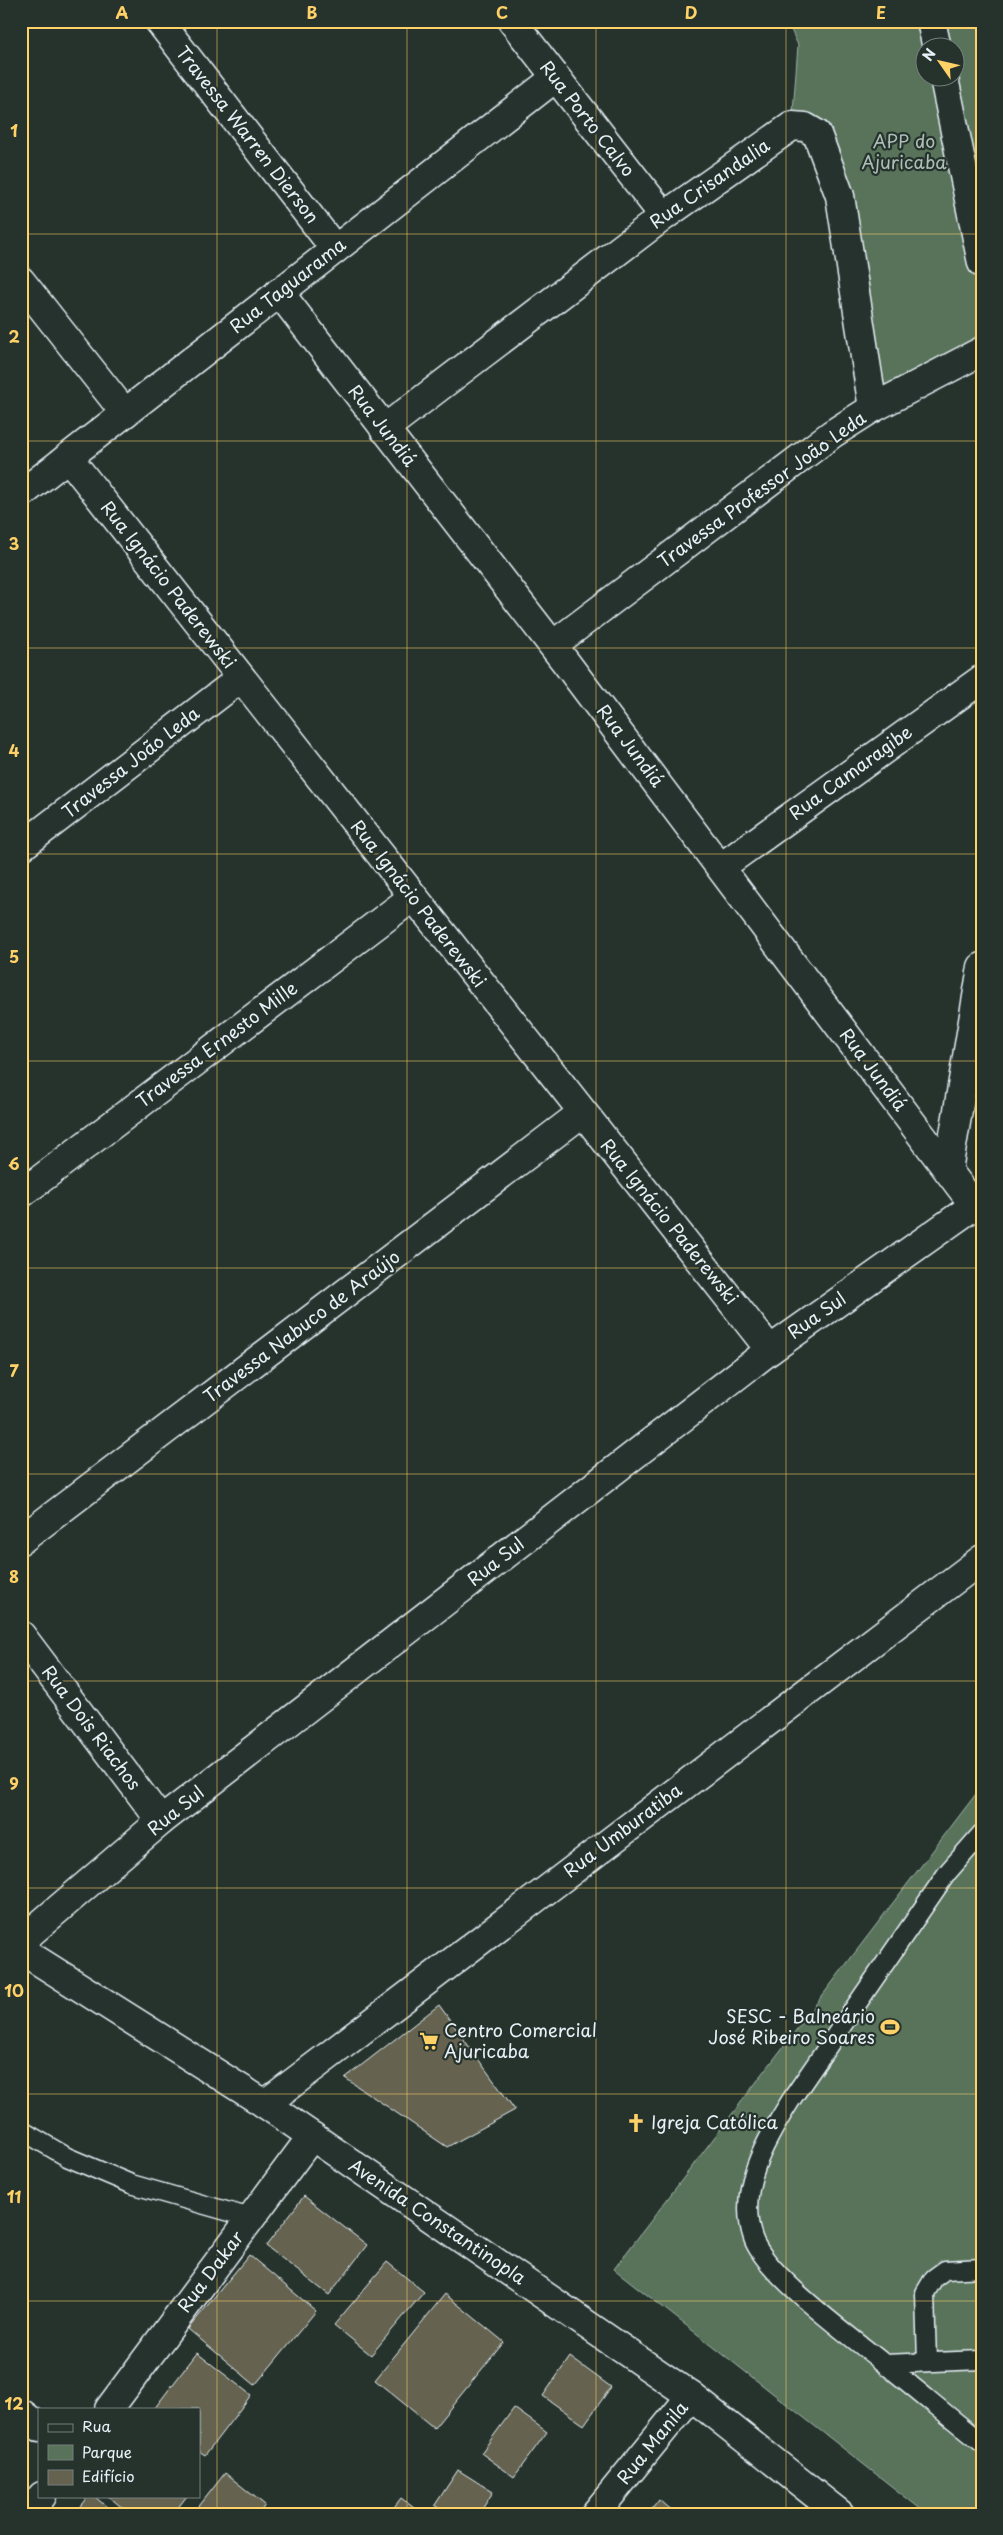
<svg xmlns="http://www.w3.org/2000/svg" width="1003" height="2535" font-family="'Playpen Sans',sans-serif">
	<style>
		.green { fill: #58735a; stroke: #a0b2a9; fill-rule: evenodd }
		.building { fill: #65634f; stroke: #e8f1f8 }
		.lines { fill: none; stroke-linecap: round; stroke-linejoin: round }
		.lane-casing { stroke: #e8f1f8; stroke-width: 21 }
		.street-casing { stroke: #e8f1f8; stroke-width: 31 }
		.secondary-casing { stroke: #e8f1f8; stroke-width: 31 }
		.lane { stroke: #26332d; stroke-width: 18 }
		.street { stroke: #26332d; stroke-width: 28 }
		.secondary { stroke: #26332d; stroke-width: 28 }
		.grid { fill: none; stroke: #ffd166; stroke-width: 1; stroke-opacity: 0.55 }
		.labels { text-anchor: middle; stroke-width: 4.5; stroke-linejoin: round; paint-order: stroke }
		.street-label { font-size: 18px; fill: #e8f1f8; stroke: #26332d }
		.park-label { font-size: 18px; fill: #aebfb9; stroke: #26332d }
		.poi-label { font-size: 18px; fill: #e8f1f8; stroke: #26332d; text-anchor: start }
		.neatline { fill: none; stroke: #ffd166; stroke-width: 2 }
		.grid-label { font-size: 16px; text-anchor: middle; font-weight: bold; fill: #ffd166 }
	</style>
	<rect width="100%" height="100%" fill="#26332d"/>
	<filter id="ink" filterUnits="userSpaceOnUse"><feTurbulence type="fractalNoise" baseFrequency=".02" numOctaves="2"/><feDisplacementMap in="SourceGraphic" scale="10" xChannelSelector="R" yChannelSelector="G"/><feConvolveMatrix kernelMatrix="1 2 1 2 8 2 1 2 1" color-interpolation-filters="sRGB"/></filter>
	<g filter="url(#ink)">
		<g class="green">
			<path d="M787 21H982V351L873 408 840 196 792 126 798 45ZM926 48H956V78H926Z"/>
			<polygon points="982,1786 982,2514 927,2514 614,2269"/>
		</g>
		<g class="building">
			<polygon points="439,2005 515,2110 447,2147 345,2078"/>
			<polygon points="304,2196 367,2245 329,2295 266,2246"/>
			<polygon points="249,2255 316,2311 255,2385 188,2329"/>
			<polygon points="387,2262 424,2292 371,2355 334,2325"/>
			<polygon points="445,2294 504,2342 434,2428 375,2380"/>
			<polygon points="197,2353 251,2395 205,2455 199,2451 199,2409 154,2409"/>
			<polygon points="570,2357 611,2387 584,2425 543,2396"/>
			<polygon points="514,2408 547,2432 514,2477 481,2453"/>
			<polygon points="458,2470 493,2492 479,2514 449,2514 435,2505"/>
			<polygon points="225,2473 265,2505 259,2514 193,2514"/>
			<polygon points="88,2496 94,2496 115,2514 74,2514"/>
			<polygon points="108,2496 187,2496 173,2514 130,2514"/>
			<polygon points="401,2498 422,2514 389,2514"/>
			<polygon points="659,2500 675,2514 648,2514"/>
		</g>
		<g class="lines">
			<g class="lane-casing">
				<g id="lane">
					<path d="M982 1833 947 1873 791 2100C766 2140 736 2189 753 2238 765 2274 850 2336 881 2361 915 2388 948 2416 982 2443"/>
					<polyline points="21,2130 67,2157 131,2184 251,2218"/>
					<polyline points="927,2362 925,2293 934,2278 945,2270 982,2268"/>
					<polyline points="885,2364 982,2360"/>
				</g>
			</g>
			<g class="street-casing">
				<g id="street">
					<polyline points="159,21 335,249"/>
					<polyline points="512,21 664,216"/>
					<polyline points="931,21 937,48"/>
					<polyline points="944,78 982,263"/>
					<polyline points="21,281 125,413"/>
					<polyline points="279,292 567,664 974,1205"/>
					<polyline points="384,429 664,216 792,126 805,127 817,134 840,196 873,408"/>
					<polyline points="68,457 770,1350"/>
					<polyline points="21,494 555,78"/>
					<polyline points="553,645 832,434 873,408 982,351"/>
					<polyline points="21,847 241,678"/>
					<polyline points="721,867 982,679"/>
					<polyline points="948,1170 982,967"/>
					<polyline points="21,1194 413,897"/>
					<polyline points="21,1540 582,1113"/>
					<polyline points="21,1635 161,1821"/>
					<polyline points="21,1941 161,1821 770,1350 982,1200"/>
					<polyline points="265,2104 982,1559"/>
					<polyline points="109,2409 312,2136"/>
					<polyline points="21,2413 39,2427"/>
					<polyline points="27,2514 42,2496"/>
					<polyline points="595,2514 691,2396"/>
				</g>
			</g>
			<g class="secondary-casing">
				<polyline id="secondary" points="21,1950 265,2104 691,2396 840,2514"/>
			</g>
			<use href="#lane" class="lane"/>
			<use href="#street" class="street"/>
			<use href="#secondary" class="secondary"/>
		</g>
	</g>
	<path class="grid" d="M217 21V2514M407 21V2514M596 21V2514M786 21V2514M21 234H982M21 441H982M21 648H982M21 854H982M21 1061H982M21 1268H982M21 1474H982M21 1681H982M21 1888H982M21 2094H982M21 2301H982"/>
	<defs>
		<g id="stadium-bare" transform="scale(1.5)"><path d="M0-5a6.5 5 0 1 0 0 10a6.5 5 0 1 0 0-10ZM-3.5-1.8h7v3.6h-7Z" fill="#ffd166" stroke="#26332d" stroke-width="2.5" paint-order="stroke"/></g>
		<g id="supermarket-bare" transform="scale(1.5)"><path d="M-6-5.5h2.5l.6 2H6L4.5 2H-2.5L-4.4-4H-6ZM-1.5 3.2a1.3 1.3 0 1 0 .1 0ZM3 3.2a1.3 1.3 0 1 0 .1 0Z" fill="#ffd166" stroke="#26332d" stroke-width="2.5" paint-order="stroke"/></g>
		<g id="church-bare" transform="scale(1.5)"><path d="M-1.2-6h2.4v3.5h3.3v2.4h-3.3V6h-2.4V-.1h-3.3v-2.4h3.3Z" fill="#ffd166" stroke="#26332d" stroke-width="2.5" paint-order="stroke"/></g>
	</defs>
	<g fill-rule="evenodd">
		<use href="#stadium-bare" x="890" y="2027"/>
		<use href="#supermarket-bare" x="429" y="2041"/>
		<use href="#church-bare" x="636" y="2123"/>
	</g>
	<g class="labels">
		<g class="street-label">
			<text transform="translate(587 119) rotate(52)" y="6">Rua Porto Calvo</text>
			<text transform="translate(247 135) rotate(52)" y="6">Travessa Warren Dierson</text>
			<text transform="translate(710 184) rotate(-35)" y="6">Rua Crisandalia</text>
			<text transform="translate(288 286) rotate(-38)" y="6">Rua Taguarama</text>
			<text transform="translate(382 426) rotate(52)" y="6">Rua Jundiá</text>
			<text transform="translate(762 490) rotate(-36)" y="6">Travessa Professor João Leda</text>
			<text transform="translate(168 585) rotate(52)" y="6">Rua Ignácio Paderewski</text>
			<text transform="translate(630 746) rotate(53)" y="6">Rua Jundiá</text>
			<text transform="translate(131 763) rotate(-38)" y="6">Travessa João Leda</text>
			<text transform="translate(851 773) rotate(-36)" y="6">Rua Camaragibe</text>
			<text transform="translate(418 904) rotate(52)" y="6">Rua Ignácio Paderewski</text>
			<text transform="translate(217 1045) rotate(-37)" y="6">Travessa Ernesto Mille</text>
			<text transform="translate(873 1070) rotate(53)" y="6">Rua Jundiá</text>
			<text transform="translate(669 1222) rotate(51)" y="6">Rua Ignácio Paderewski</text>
			<text transform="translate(817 1316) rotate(-35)" y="6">Rua Sul</text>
			<text transform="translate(302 1327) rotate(-37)" y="6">Travessa Nabuco de Araújo</text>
			<text transform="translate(496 1562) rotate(-38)" y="6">Rua Sul</text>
			<text transform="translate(91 1728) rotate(53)" y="6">Rua Dois Riachos</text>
			<text transform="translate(176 1811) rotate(-39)" y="6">Rua Sul</text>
			<text transform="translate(623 1831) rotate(-37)" y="6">Rua Umburatiba</text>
			<text transform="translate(437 2222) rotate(34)" y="6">Avenida Constantinopla</text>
			<text transform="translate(211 2272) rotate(-53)" y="6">Rua Dakar</text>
			<text transform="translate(653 2443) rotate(-51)" y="6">Rua Manila</text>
		</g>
		<g class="park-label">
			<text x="904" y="148">APP do<tspan x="904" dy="21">Ajuricaba</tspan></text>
		</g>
		<g class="poi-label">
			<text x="875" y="2023" text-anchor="end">SESC - Balneário<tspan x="875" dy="21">José Ribeiro Soares</tspan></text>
			<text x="444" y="2037">Centro Comercial<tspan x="444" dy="21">Ajuricaba</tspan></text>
			<text x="651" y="2129">Igreja Católica</text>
		</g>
	</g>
	<rect width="1003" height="2535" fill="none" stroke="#26332d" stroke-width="55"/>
	<rect x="38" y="2408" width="162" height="90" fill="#26332d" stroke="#747f7e"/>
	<rect x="48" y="2424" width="25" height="8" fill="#26332d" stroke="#747f7e"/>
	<text x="82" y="2432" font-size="15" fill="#e8f1f8">Rua</text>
	<rect x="48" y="2445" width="25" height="15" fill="#58735a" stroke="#747f7e"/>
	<text x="82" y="2458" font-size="15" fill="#e8f1f8">Parque</text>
	<rect x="48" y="2470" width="25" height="15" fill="#65634f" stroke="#747f7e"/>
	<text x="82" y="2482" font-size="15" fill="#e8f1f8">Edifício</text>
	<g transform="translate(940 62) rotate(304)"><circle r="24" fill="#26332d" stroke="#747f7e"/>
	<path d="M0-4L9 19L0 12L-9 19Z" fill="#ffd166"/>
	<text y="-8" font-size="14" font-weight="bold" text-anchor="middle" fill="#e8f1f8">N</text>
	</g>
	<rect x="28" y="28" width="948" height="2480" class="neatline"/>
	<g class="grid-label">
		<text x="122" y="19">A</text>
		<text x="312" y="19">B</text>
		<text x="502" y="19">C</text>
		<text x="691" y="19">D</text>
		<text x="881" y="19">E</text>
		<text x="14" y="137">1</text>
		<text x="14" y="343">2</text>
		<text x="14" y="550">3</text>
		<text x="14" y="757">4</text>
		<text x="14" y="963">5</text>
		<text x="14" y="1170">6</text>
		<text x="14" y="1377">7</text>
		<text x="14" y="1583">8</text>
		<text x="14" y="1790">9</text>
		<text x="14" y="1997">10</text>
		<text x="14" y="2203">11</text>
		<text x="14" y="2410">12</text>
	</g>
</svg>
